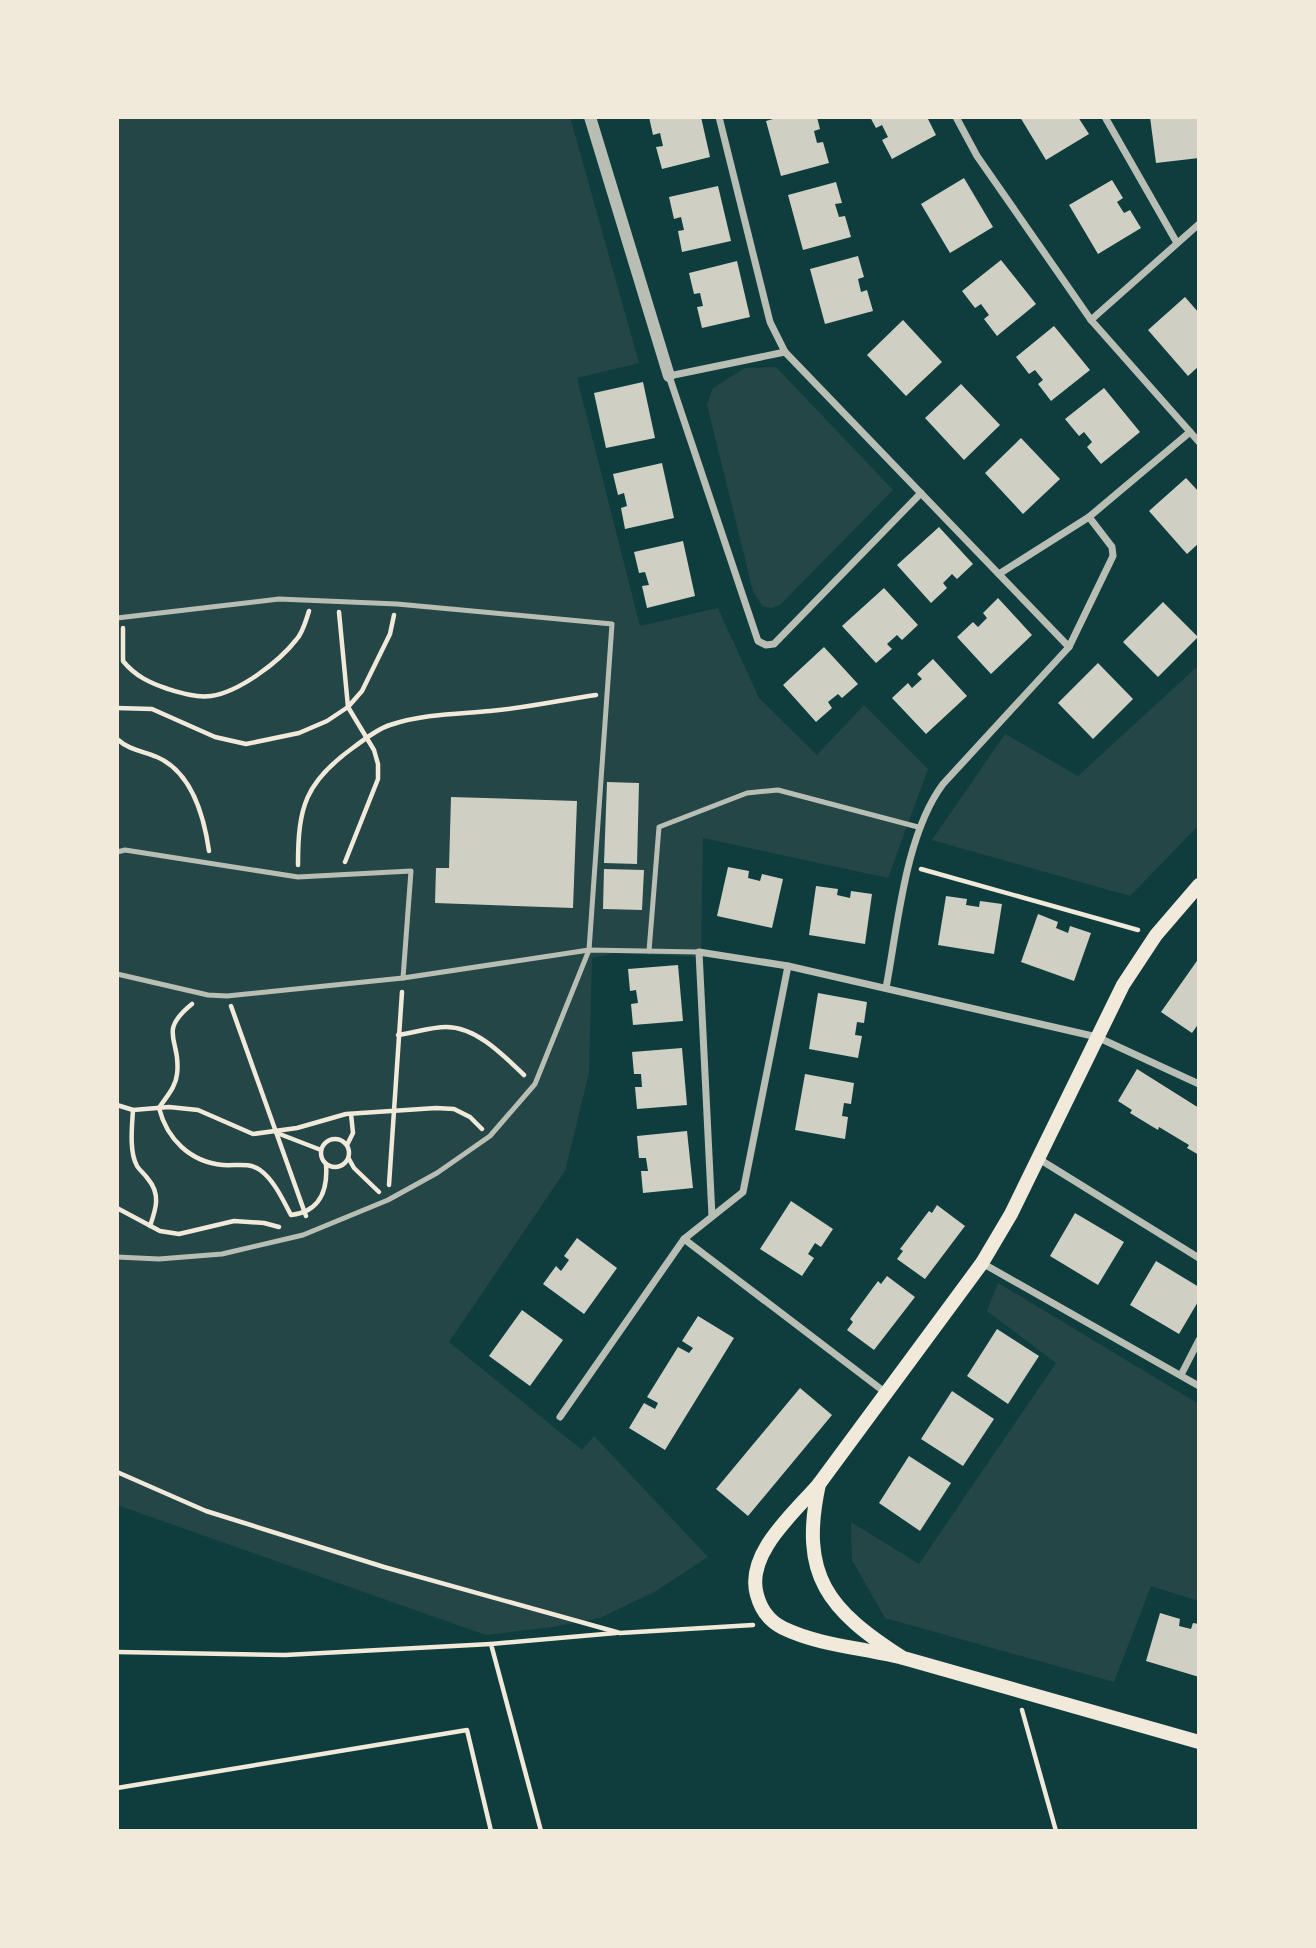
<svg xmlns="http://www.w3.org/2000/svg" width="1316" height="1948" font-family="'DM Sans',sans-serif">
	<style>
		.green { fill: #244646 }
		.building { fill: #cfcfc3 }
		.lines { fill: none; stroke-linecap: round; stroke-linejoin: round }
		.path { stroke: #f1e9da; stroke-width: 4.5 }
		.service { stroke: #b8beb3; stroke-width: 5 }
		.minor { stroke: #b8beb3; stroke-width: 7 }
		.tertiary { stroke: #b8beb3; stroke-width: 12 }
		.secondary { stroke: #f1e9da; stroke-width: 14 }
	</style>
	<rect width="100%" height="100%" fill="#0f3d3e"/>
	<g class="green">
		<polygon points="117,117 570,117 639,363 577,378 640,626 718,608 759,698 817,755 864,705 928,769 888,878 703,838 701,957 615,953 592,958 589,1073 565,1171 449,1342 582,1450 594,1436 708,1557 656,1591 600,1618 553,1627 486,1635 117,1505"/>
		<polygon points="776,367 893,490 780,605 771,608 762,606 753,591 707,405 713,388 745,368"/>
		<polygon points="1199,665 1199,825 1130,896 932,840 1005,734 1078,776"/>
		<polygon points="998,1283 1199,1404 1199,1601 1151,1586 1114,1682 885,1618 852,1560 851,1522 919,1564 1056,1363 987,1311"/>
	</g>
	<g class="building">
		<polygon points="649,117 701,117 710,157 662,169 656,147 663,146 660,133 653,135"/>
		<polygon points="780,117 817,117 820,129 814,131 817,143 823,142 829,163 781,176 766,121"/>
		<polygon points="870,117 927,117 936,135 892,159 882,140 888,137 882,125 876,128"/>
		<polygon points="1020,117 1072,119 1078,117 1089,134 1046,160"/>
		<polygon points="1150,117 1199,117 1199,158 1156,163"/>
		<polygon points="964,178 993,227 950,253 921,204"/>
		<polygon points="1112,180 1123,198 1117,202 1124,213 1130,210 1141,228 1098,254 1069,205"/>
		<polygon points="836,182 842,203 835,204 839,217 845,216 851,237 803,250 788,195"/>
		<polygon points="718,186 731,241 682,252 678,231 684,230 681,217 674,219 669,197"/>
		<polygon points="858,256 864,277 858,279 861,292 867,290 873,311 825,324 810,269"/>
		<polygon points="1001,260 1036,304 997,336 984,319 989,315 981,304 975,308 962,291"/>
		<polygon points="737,261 750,317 702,328 697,307 703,306 700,293 694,294 689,273"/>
		<polygon points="1185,297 1199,313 1199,366 1188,376 1148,330"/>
		<polygon points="903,320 942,362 906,396 867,355"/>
		<polygon points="1054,326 1090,370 1051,401 1038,384 1043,380 1035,370 1029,374 1016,357"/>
		<polygon points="643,382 655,438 606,448 594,393"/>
		<polygon points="961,384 1000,425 964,460 925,418"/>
		<polygon points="1104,388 1140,432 1101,464 1087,447 1092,442 1084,432 1079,436 1065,419"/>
		<polygon points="1021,438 1060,479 1023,514 985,473"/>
		<polygon points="662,463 674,518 625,529 621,508 627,506 624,493 618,495 613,474"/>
		<polygon points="1186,478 1199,492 1199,543 1187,554 1149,511"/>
		<polygon points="939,527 973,564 957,579 952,574 943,583 947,588 931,603 897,565"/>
		<polygon points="683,541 695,596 647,608 642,586 649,585 645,572 639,573 634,552"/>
		<polygon points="884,588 918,625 902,640 897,635 887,644 892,649 876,663 842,626"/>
		<polygon points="998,598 1032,635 991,674 957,637 973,622 978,627 987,618 983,613"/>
		<polygon points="1163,602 1198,637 1158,677 1123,642"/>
		<polygon points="824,647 858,684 842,698 838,694 828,702 832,708 816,722 783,685"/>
		<polygon points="933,659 967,696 926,734 892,698 908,683 912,688 922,679 917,674"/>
		<polygon points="1098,663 1133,699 1093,739 1058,703"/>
		<polygon points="607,782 639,783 637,864 604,863"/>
		<polygon points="451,797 577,801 573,908 435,903 436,868 449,868"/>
		<polygon points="728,867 749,871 748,878 760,881 762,874 783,879 772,928 717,916"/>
		<polygon points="604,869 644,870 642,910 603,909"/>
		<polygon points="816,886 838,889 837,895 850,898 851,891 872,894 865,944 809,935"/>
		<polygon points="946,896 967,899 966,905 979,907 980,901 1002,904 994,954 938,945"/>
		<polygon points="1038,914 1058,922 1056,928 1068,933 1070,926 1091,933 1074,981 1021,962"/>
		<polygon points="1199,958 1199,1023 1192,1033 1161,1012"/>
		<polygon points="678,965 683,1021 633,1025 631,1004 638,1003 636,990 630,991 628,969"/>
		<polygon points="818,993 867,1002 864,1023 857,1022 855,1035 862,1036 858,1058 809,1049"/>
		<polygon points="682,1048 687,1105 637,1109 635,1087 642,1087 641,1074 634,1074 632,1052"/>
		<polygon points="1137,1069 1199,1108 1199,1155 1187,1148 1189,1145 1159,1127 1158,1130 1130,1113 1132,1110 1118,1101"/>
		<polygon points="805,1074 854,1083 851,1104 844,1103 842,1116 848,1117 845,1139 795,1130"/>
		<polygon points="687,1131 693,1188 643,1193 641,1171 648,1171 646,1158 639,1158 637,1136"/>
		<polygon points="791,1201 833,1229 821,1247 815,1243 808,1254 814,1258 802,1276 760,1249"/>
		<polygon points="937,1205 965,1226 925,1279 897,1259 903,1251 900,1249 929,1211 932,1213"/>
		<polygon points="1075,1213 1124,1242 1098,1285 1050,1256"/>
		<polygon points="577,1238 617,1268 584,1314 543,1284 556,1266 561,1271 569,1260 564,1256"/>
		<polygon points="1156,1261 1199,1287 1199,1300 1179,1334 1130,1305"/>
		<polygon points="887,1276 915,1297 874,1350 847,1330 853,1322 850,1319 878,1281 881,1284"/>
		<polygon points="522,1310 563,1340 530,1386 489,1356"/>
		<polygon points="698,1316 734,1338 665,1450 629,1428 644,1403 655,1409 658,1403 647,1397 678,1347 689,1353 693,1348 682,1341"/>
		<polygon points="997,1329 1039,1356 1008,1404 967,1376"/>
		<polygon points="800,1388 832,1415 748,1516 716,1489"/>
		<polygon points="952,1391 994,1419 963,1466 921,1439"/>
		<polygon points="909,1456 951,1483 920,1531 879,1503"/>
		<polygon points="1160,1613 1180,1619 1179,1626 1191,1629 1193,1623 1199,1624 1199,1677 1146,1661"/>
	</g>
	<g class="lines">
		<g class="path">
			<polyline points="339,612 348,707 374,750 378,764 378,779 345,862"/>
			<path d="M123 628V661C135 676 150 683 168 689 181 693 197 698 211 696 239 692 279 662 296 640 303 633 306 620 309 611"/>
			<polyline points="117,708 152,709 215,737 246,744 299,733 327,721 348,707 362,691 390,634 394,615"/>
			<path d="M117 739C129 750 143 751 157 757 192 772 204 816 209 851"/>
			<path d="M298 865C298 807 305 782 354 747 365 739 377 729 390 725 423 714 457 714 490 711 526 708 561 700 596 695"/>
			<polyline points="921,869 1138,930"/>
			<path d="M192 1004C156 1033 182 1040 177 1074 176 1087 166 1097 159 1108 167 1139 190 1162 223 1165 236 1166 249 1162 260 1170 274 1180 283 1200 291 1215 320 1212 328 1190 326 1164"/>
			<polyline points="231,1006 306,1216"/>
			<path d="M398 1035C413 1033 431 1027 446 1027 477 1027 504 1056 524 1075"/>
			<polyline points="117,1105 133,1110 169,1107 198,1110 253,1134 297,1128 346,1114 436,1108 454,1109 470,1117 482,1129"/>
			<path d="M133 1110C132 1126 129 1152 137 1166 140 1171 145 1174 148 1179 161 1194 156 1209 150 1226"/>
			<polyline points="277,1133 321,1150"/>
			<circle cx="335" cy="1153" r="14"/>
			<polyline points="347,1145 353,1133 351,1114"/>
			<polyline points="349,1159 354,1168 379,1192"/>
			<polyline points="389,1185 402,992"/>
			<polyline points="117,1208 160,1231 179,1234 234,1221 264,1223 279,1227"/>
			<polyline points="117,1472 206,1511 384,1567 620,1633 753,1625"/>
			<polyline points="117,1652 285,1655 491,1644"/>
			<polyline points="1022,1710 1056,1831"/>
			<polyline points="117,1788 467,1730 491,1831"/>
			<polyline points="541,1831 491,1644 616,1633"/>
		</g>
		<g class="service">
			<polyline points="117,618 279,599 397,604 612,624 589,950 535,1084 490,1136 437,1173 388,1200 303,1235 222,1254 159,1259 117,1257"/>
			<polyline points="117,852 125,850 298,877 411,871 403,978"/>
			<polyline points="649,951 659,827 747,793 778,790 918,827"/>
			<polyline points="117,974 208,995 227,996 403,978 589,950 699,952"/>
		</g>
		<g class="minor">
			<polyline points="719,117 770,322 785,352 1069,647"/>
			<polyline points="956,117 977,156 1091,320 1199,442"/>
			<polyline points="1105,117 1177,243"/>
			<polyline points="1091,320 1199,224"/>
			<polyline points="785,352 669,376 758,641 766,645 774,644 921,493"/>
			<polyline points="999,574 1089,517 1190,432"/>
			<path d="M886 988C898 925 905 835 943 784L1069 647 1113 556 1112 547 1089 517"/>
			<polyline points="1039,1159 1199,1258"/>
			<polyline points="712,1216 699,952 788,966 1097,1037 1199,1084"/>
			<polyline points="684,1239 886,1393"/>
			<polyline points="982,1263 1199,1386"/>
			<polyline points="1181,1375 1199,1340"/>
			<polyline points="560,1417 684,1239 743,1192 788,966"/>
		</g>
		<polyline class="tertiary" points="590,117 669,376"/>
		<g class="secondary">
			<polyline points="819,1484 982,1263 1011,1214 1123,985 1156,935 1199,885"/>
			<path d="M903 1658C828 1610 799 1576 819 1484 794 1513 745 1554 757 1595 761 1610 769 1621 783 1628 820 1646 866 1648 907 1659 1004 1686 1101 1715 1199 1742"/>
		</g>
	</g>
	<rect width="1316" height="1948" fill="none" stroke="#f1e9da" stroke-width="238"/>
</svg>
